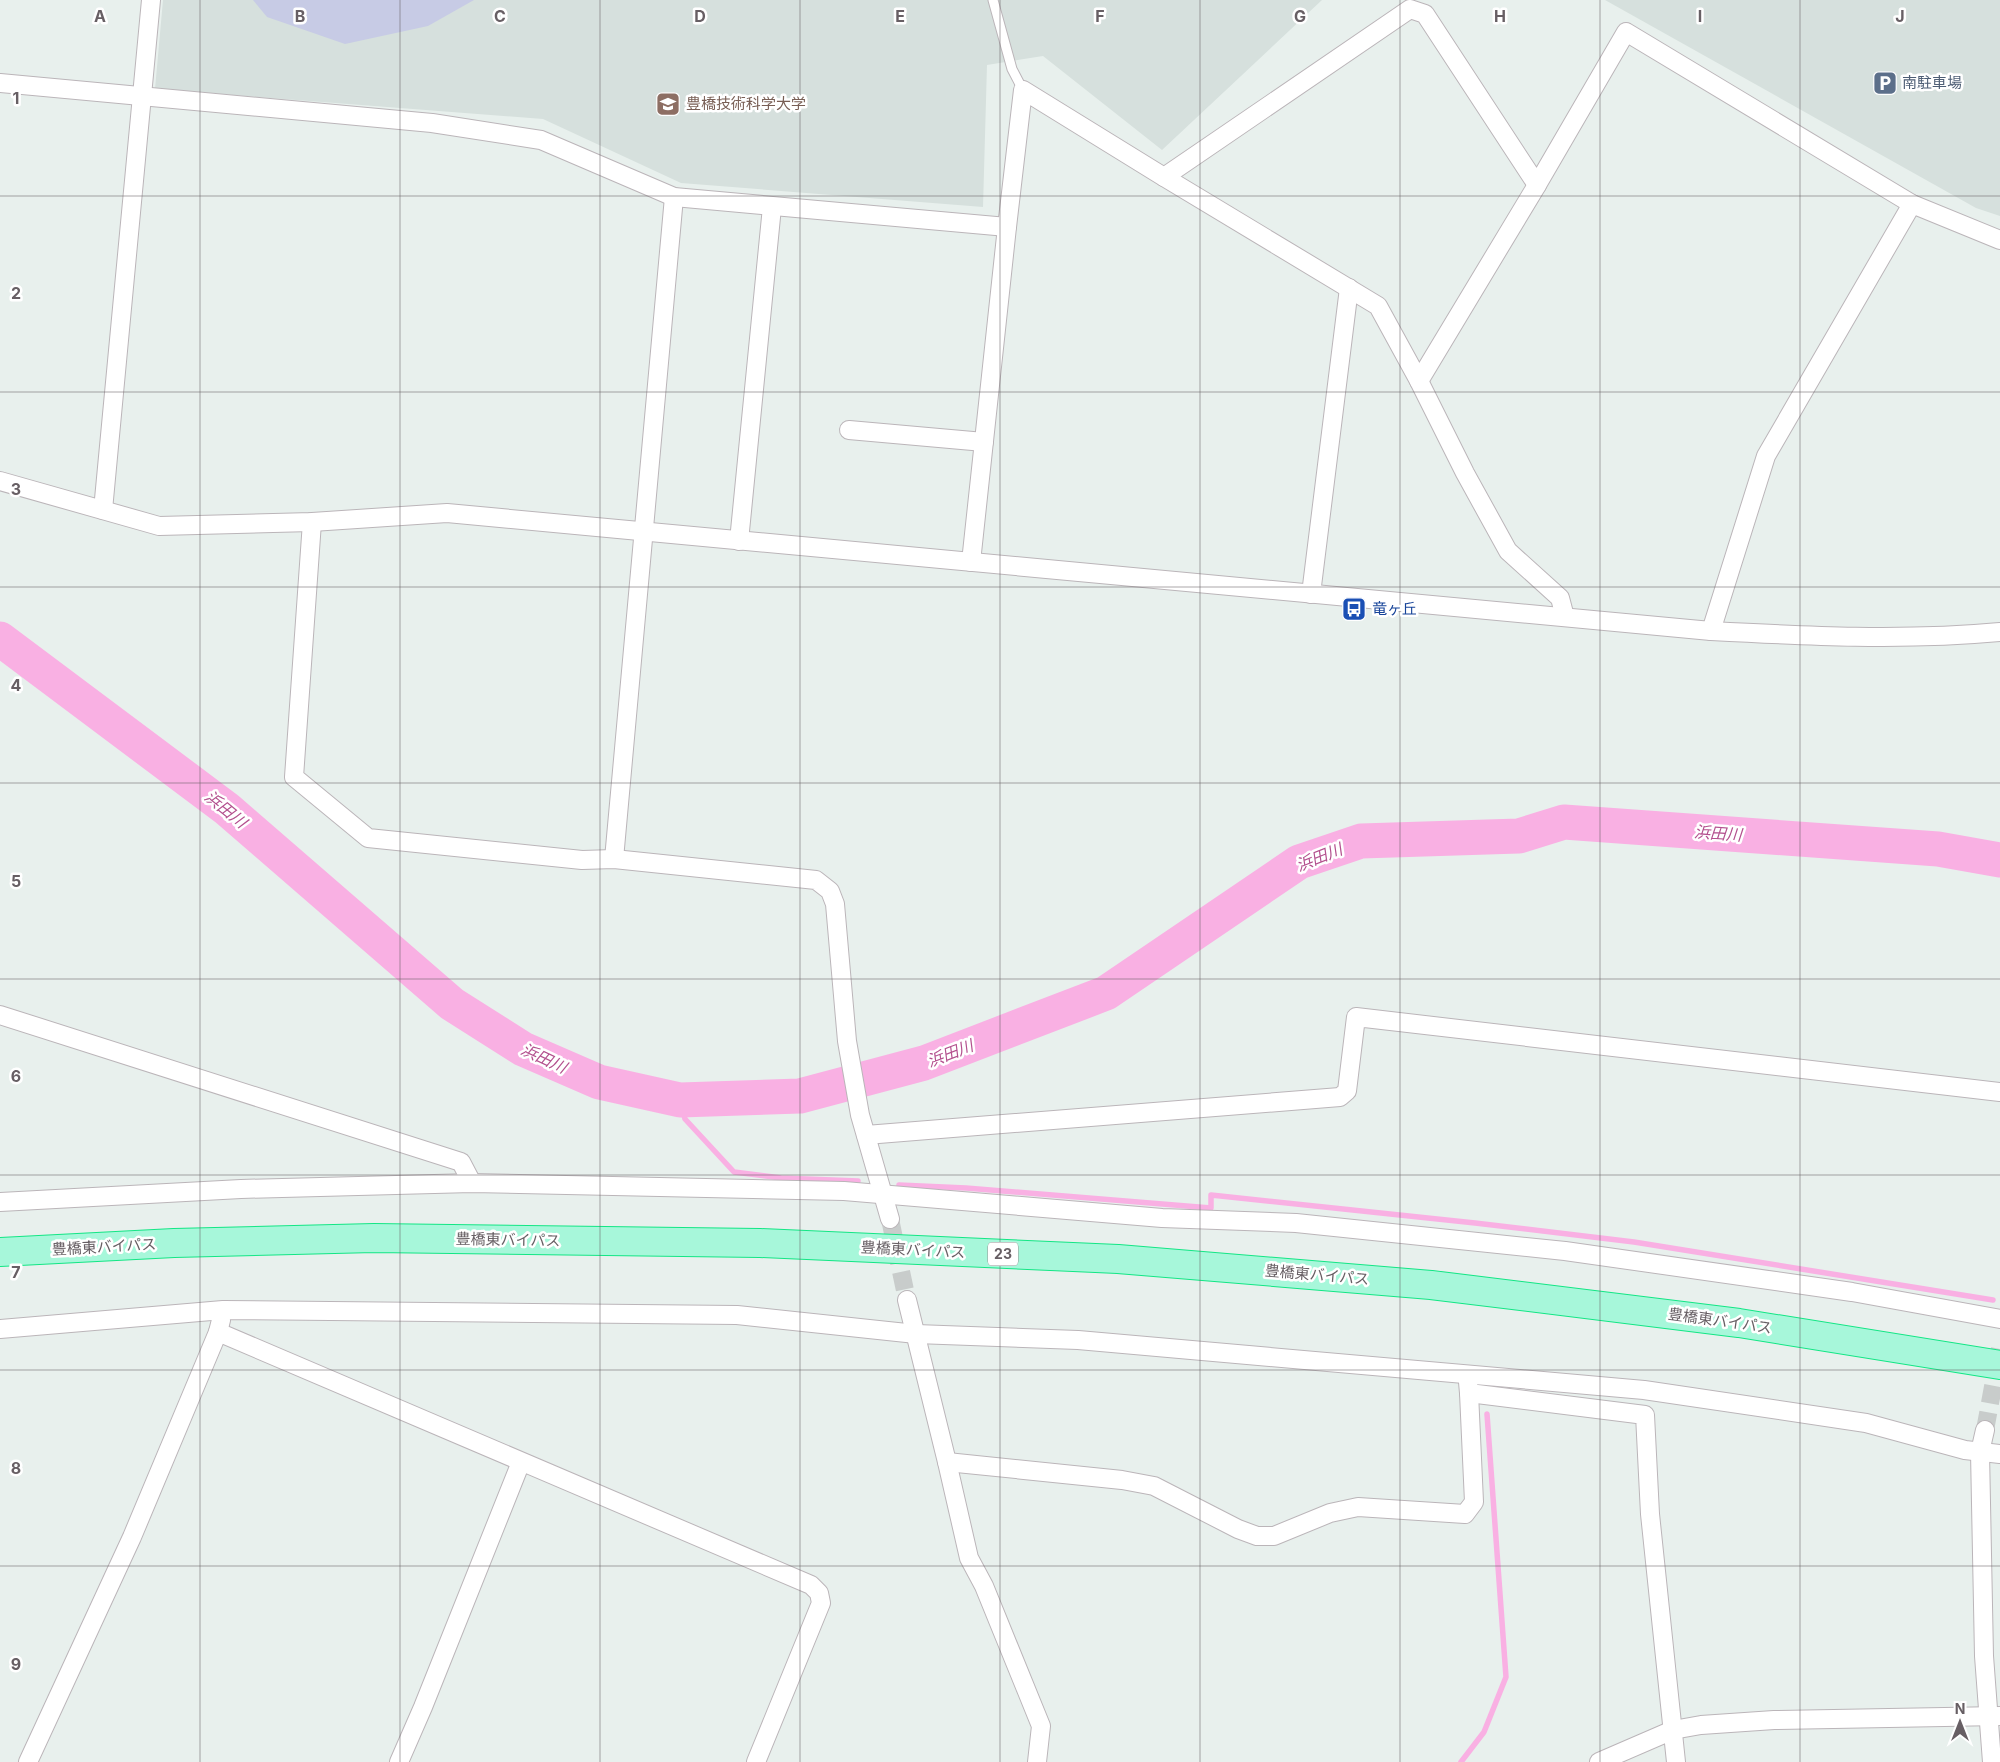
<svg xmlns="http://www.w3.org/2000/svg" width="2000" height="1762" font-family="Inter,'Noto Sans JP',sans-serif">
	<style>
		.education { fill: #d6e0dd }
		.green { fill: #c7cbe5 }
		.lines { fill: none; stroke-linecap: round; stroke-linejoin: round }
		.stream { stroke: #f9b0e3; stroke-width: 5.5 }
		.river { stroke: #f9b0e3; stroke-width: 35 }
		.minor-tunnel { stroke: #c8cccb; stroke-width: 18; stroke-dasharray: 18 9; stroke-linecap: butt }
		.service-casing { stroke: #bbb5b9; stroke-width: 11 }
		.minor-casing { stroke: #bbb5b9; stroke-width: 20 }
		.trunk-casing { stroke: #13e685; stroke-width: 30 }
		.service { stroke: #fff; stroke-width: 9 }
		.minor { stroke: #fff; stroke-width: 18 }
		.trunk { stroke: #a7f7da; stroke-width: 28 }
		.grid { fill: none; stroke: #675f64; stroke-width: 1; stroke-opacity: 0.55 }
		.labels { text-anchor: middle; stroke-width: 5; stroke-linejoin: round; paint-order: stroke }
		.shield { fill: #fff; stroke: #958f92; stroke-width: 1 }
		.shield-label { font-size: 14px; font-weight: bold; fill: #675f64 }
		.service-label { font-size: 15px; fill: #4e5e75; stroke: #fff; text-anchor: start }
		.education-label { font-size: 15px; fill: #785e54; stroke: #fff; text-anchor: start }
		.transit-label { font-size: 15px; fill: #164399; stroke: #fff; text-anchor: start }
		.street-label { font-size: 15px; fill: #675f64; stroke: #fff }
		.water-label { font-size: 16px; font-style: italic; fill: #b3508e; stroke: #fff }
		.grid-label { font-size: 16px; text-anchor: middle; font-weight: bold; fill: #675f64; stroke: #fff; stroke-width: 5; stroke-linejoin: round; paint-order: stroke }
	</style>
	<rect width="100%" height="100%" fill="#e8f0ed"/>
	<g class="education">
		<polygon points="163,0 1322,0 1162,150 1043,56 987,65 983,207 681,183 543,119 155,89"/>
		<polygon points="1605,0 2000,0 2000,216 1976,208"/>
	</g>
	<polygon class="green" points="253,0 474,0 428,26 345,44 267,17"/>
	<g class="lines">
		<g class="stream">
			<polyline points="680,1100 685,1119 734,1172 781,1178 858,1181"/>
			<polyline points="899,1185 966,1188 1211,1208 1211,1195 1475,1223 1634,1242 1993,1300"/>
			<polyline points="1461,1762 1484,1732 1506,1677 1487,1414"/>
		</g>
		<polyline class="river" points="0,639 227,809 452,1004 523,1049 599,1082 680,1100 800,1096 924,1063 1106,993 1299,862 1361,841 1519,836 1564,822 1938,849 2000,860"/>
		<g class="minor-tunnel">
			<polyline points="890,1219 907,1300"/>
			<polyline points="1985,1430 2000,1349"/>
		</g>
		<g class="service-casing">
			<polyline id="service" points="993,0 1012,69 1023,90"/>
		</g>
		<g class="minor-casing">
			<g id="minor">
				<polyline points="0,83 432,123 541,140 674,197 1007,227 1023,90 1164,177 1410,9 1425,14 1537,185 1626,32 1912,204 2000,240"/>
				<polyline points="1164,177 1378,306 1419,381 1465,473 1508,551 1560,598 1565,617"/>
				<polyline points="1419,381 1537,185"/>
				<polyline points="849,430 984,442"/>
				<path d="M0 481 159 526 312 522 447 513 1711 631C1807 636 1904 641 2000 632"/>
				<polyline points="103,510 151,0"/>
				<polyline points="312,522 294,777 368,838 582,860 614,859 816,880 830,891 835,904 847,1041 860,1115 890,1219"/>
				<polyline points="739,541 772,207"/>
				<polyline points="971,562 1007,227"/>
				<polyline points="1311,594 1349,288"/>
				<polyline points="1711,631 1766,456 1912,204"/>
				<polyline points="614,859 674,197"/>
				<polyline points="0,1015 461,1162 472,1183"/>
				<polyline points="866,1135 1340,1097 1347,1091 1356,1017 2000,1092"/>
				<polyline points="0,1202 241,1189 472,1183 844,1191 1162,1218 1296,1223 1565,1251 1852,1292 2000,1319"/>
				<polyline points="907,1300 947,1462 969,1558 984,1586 1041,1726 1037,1762"/>
				<polyline points="0,1329 223,1310 737,1315 916,1334 1078,1340 1644,1390 1866,1423 1965,1450 2000,1454"/>
				<polyline points="218,1332 811,1585 819,1593 821,1603 756,1762"/>
				<polyline points="1468,1382 1469,1393 1645,1415 1650,1514 1676,1762"/>
				<polyline points="1985,1430 1980,1452 1984,1656 1992,1762"/>
				<polyline points="947,1462 1122,1480 1154,1486 1238,1529 1257,1536 1274,1536 1330,1513 1358,1507 1465,1514 1474,1502 1469,1393"/>
				<polyline points="28,1762 132,1537 218,1332 221,1320"/>
				<polyline points="399,1762 423,1707 521,1462"/>
				<polyline points="1599,1762 1673,1730 1701,1725 1774,1720 2000,1716"/>
			</g>
		</g>
		<g class="trunk-casing">
			<polyline id="trunk" points="0,1252 174,1243 374,1238 760,1243 1118,1259 1431,1285 1739,1323 2000,1365"/>
		</g>
		<use href="#service" class="service"/>
		<use href="#minor" class="minor"/>
		<use href="#trunk" class="trunk"/>
	</g>
	<path class="grid" d="M200 0V1762M400 0V1762M600 0V1762M800 0V1762M1000 0V1762M1200 0V1762M1400 0V1762M1600 0V1762M1800 0V1762M0 196H2000M0 392H2000M0 587H2000M0 783H2000M0 979H2000M0 1175H2000M0 1370H2000M0 1566H2000"/>
	<defs>
		<g id="parking-square" transform="scale(1.25)"><rect x="-9" y="-9" width="18" height="18" rx="4" fill="#5c6f8a" stroke="#fff"/><path d="M-3.5-5.5H1a3.5 3.5 0 0 1 0 7H-1V5.5H-3.5ZM-1-3.4V-.6H.8a1.4 1.4 0 0 0 0-2.8Z" fill="#fff"/></g>
		<g id="university-square" transform="scale(1.25)"><rect x="-9" y="-9" width="18" height="18" rx="4" fill="#8d6e63" stroke="#fff"/><path d="M0-5L7-2L0 1L-7-2ZM-4 1L0 2.5L4 1V4Q0 6-4 4Z" fill="#fff"/></g>
		<g id="bus-square" transform="scale(1.25)"><rect x="-9" y="-9" width="18" height="18" rx="4" fill="#1a4fb4" stroke="#fff"/><path d="M-5-6H5V4H4V6H2V4H-2V6H-4V4H-5ZM-3.5-4V0h7V-4ZM-3.5 1.2v1.5H-2V1.2ZM2 1.2v1.5H3.5V1.2Z" fill="#fff"/></g>
	</defs>
	<g fill-rule="evenodd">
		<use href="#parking-square" x="1885" y="83"/>
		<use href="#university-square" x="668" y="104"/>
		<use href="#bus-square" x="1354" y="609"/>
	</g>
	<g class="labels">
		<rect class="shield" x="988" y="1242.5" width="30" height="23" rx="4"/>
		<g class="shield-label">
			<text x="1003" y="1259">23</text>
		</g>
		<g class="service-label">
			<text x="1902" y="88">南駐車場</text>
		</g>
		<g class="education-label">
			<text x="686" y="109">豊橋技術科学大学</text>
		</g>
		<g class="transit-label">
			<text x="1372" y="614">竜ヶ丘</text>
		</g>
		<g class="street-label">
			<text transform="translate(508 1240) rotate(1)" y="5">豊橋東バイパス</text>
			<text transform="translate(104 1247) rotate(-3)" y="5">豊橋東バイパス</text>
			<text transform="translate(913 1250) rotate(3)" y="5">豊橋東バイパス</text>
			<text transform="translate(1317 1275) rotate(5)" y="5">豊橋東バイパス</text>
			<text transform="translate(1720 1321) rotate(8)" y="5">豊橋東バイパス</text>
		</g>
		<g class="water-label">
			<text transform="translate(226 809) rotate(39)" y="6">浜田川</text>
			<text transform="translate(1718 833) rotate(4)" y="6">浜田川</text>
			<text transform="translate(1319 857) rotate(-22)" y="6">浜田川</text>
			<text transform="translate(950 1053) rotate(-21)" y="6">浜田川</text>
			<text transform="translate(544 1058) rotate(25)" y="6">浜田川</text>
		</g>
	</g>
	<g class="grid-label">
		<text x="100" y="22">A</text>
		<text x="300" y="22">B</text>
		<text x="500" y="22">C</text>
		<text x="700" y="22">D</text>
		<text x="900" y="22">E</text>
		<text x="1100" y="22">F</text>
		<text x="1300" y="22">G</text>
		<text x="1500" y="22">H</text>
		<text x="1700" y="22">I</text>
		<text x="1900" y="22">J</text>
		<text x="16" y="104">1</text>
		<text x="16" y="299">2</text>
		<text x="16" y="495">3</text>
		<text x="16" y="691">4</text>
		<text x="16" y="887">5</text>
		<text x="16" y="1082">6</text>
		<text x="16" y="1278">7</text>
		<text x="16" y="1474">8</text>
		<text x="16" y="1670">9</text>
	</g>
	<g transform="translate(1960 1722)" stroke="#ffffff" stroke-width="4" paint-order="stroke">
	<path d="M0-4L9 19L0 12L-9 19Z" fill="#675f64"/>
	<text y="-8" font-size="14" font-weight="bold" text-anchor="middle" fill="#675f64">N</text>
	</g>
</svg>
